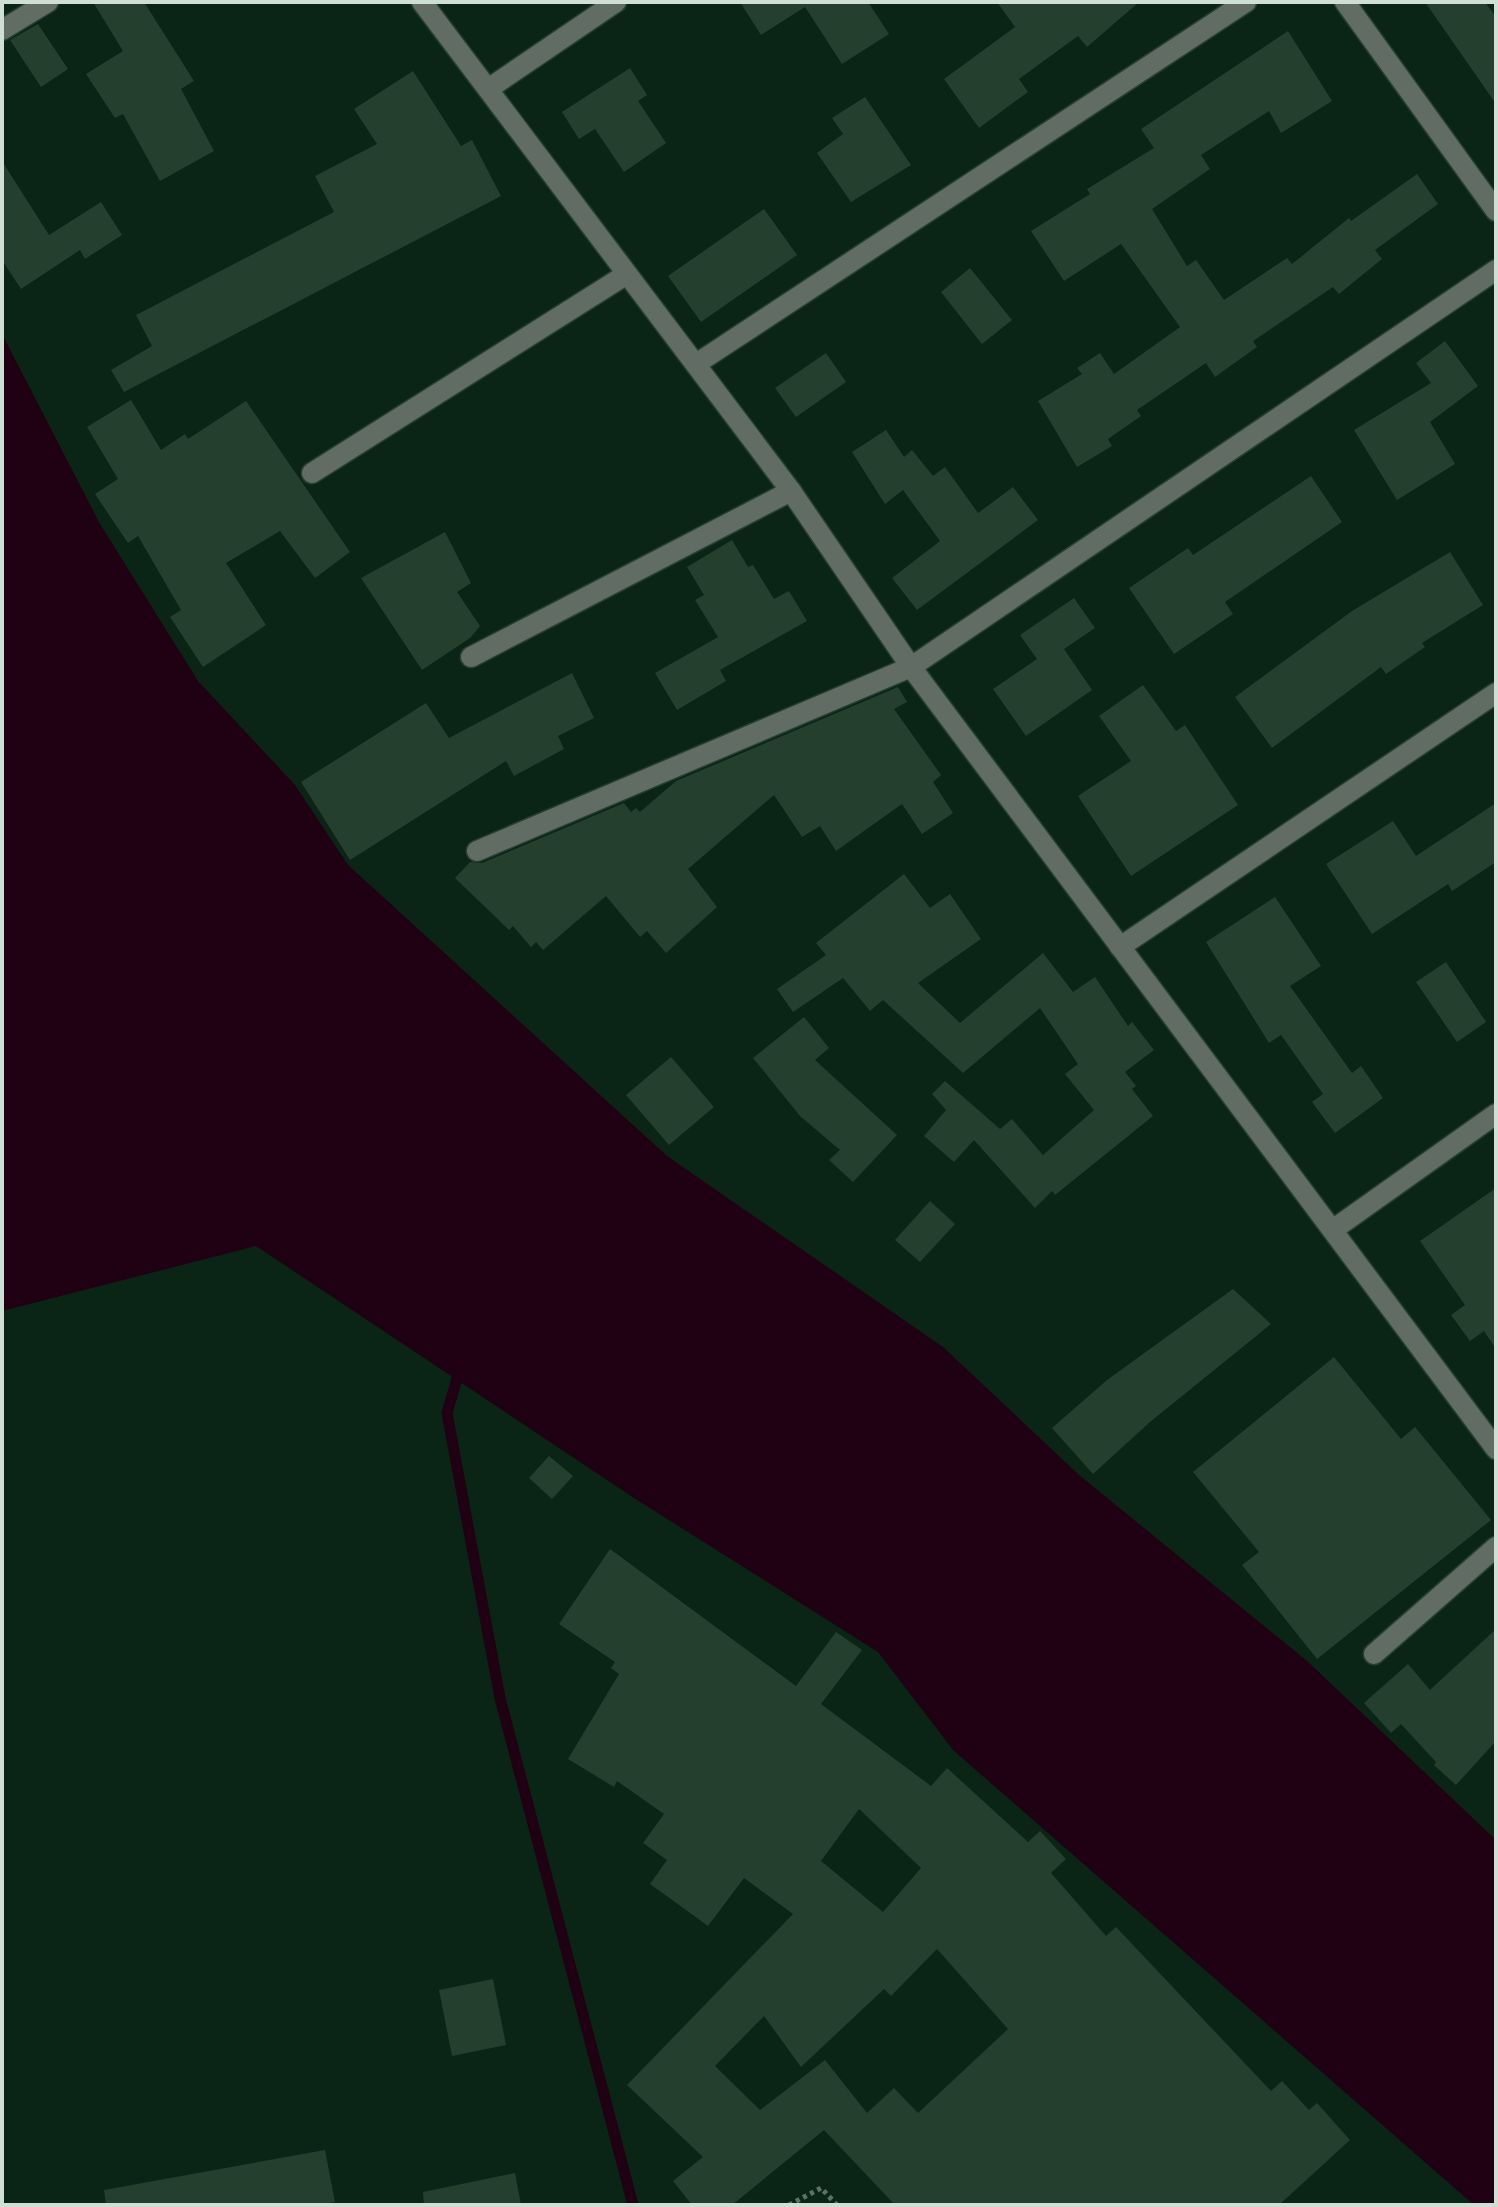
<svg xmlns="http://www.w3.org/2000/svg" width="1498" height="2207" font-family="'Golos Text',sans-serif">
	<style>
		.water { fill: #1f0113 }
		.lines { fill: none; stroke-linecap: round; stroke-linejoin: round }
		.stream { stroke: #1f0113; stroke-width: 11 }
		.building { fill: #243f2d; fill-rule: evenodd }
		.minor-casing { stroke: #263f30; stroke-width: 23 }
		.path { stroke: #5c7264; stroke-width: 5; stroke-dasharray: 4 4; stroke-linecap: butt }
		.minor { stroke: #606c64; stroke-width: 20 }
	</style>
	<rect width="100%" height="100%" fill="#0a2515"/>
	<polygon class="water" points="2,334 100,524 198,681 295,785 348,865 667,1156 943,1347 1079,1475 1307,1661 1496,1840 1496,2205 1474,2205 953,1750 878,1652 634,1498 256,1246 2,1311"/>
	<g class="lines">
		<polyline class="stream" points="461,1365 447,1413 500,1698 633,2205"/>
	</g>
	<g class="building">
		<polygon points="93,2 144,2 194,81 181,89 214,151 160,181 123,114 115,118 86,74 123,51"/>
		<polygon points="740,2 868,2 889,34 842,64 805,7 761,35"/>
		<polygon points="997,2 1139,2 1087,47 1078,36 1019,79 1028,92 979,128 944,79 1015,27"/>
		<polygon points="1425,2 1485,2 1496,17 1496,104"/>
		<polygon points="38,24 68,69 41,87 10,40"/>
		<polygon points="1288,31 1332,101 1281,133 1269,111 1201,155 1210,169 1152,209 1187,266 1196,260 1224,300 1287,258 1292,264 1349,218 1351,221 1417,174 1438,204 1375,250 1382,259 1339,294 1333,287 1253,341 1257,347 1215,377 1206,363 1137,410 1141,416 1108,439 1112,446 1077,467 1038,401 1082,374 1077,368 1100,353 1114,374 1180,327 1121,244 1064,281 1031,231 1090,194 1087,189 1154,148 1141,129"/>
		<polygon points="630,68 647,95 638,101 666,143 624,172 595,129 579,139 562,112"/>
		<polygon points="413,71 461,146 472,140 501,196 124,392 111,370 152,346 136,315 334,212 315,176 377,144 354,109"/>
		<polygon points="865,97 911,165 851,202 817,153 843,134 832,118"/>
		<polygon points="2,161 49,235 101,202 122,235 85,259 80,250 21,289 2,260"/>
		<polygon points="764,209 797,255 701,322 668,276"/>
		<polygon points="970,268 1012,320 982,344 941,292"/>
		<polygon points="1445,341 1478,386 1430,422 1455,464 1397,500 1354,430 1431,383 1416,363"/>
		<polygon points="826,353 846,382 796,417 775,388"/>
		<polygon points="131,400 161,450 185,434 188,439 246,401 350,552 315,578 280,531 226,563 266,625 203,667 170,617 181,610 138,536 128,543 95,494 118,479 87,427"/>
		<polygon points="886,430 904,457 912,450 933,476 945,467 978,513 1013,487 1038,520 917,610 892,578 940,541 903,490 885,504 852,452"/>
		<polygon points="1311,476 1342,522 1225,602 1233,614 1174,654 1129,588 1188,548 1193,555"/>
		<polygon points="445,532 471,583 457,592 480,626 470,638 422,670 361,578"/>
		<polygon points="732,540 748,567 753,565 774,599 789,591 807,621 720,670 726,681 677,710 655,673 718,637 695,600 704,595 687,567"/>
		<polygon points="1450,552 1483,605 1422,643 1425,647 1386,674 1381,667 1272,748 1235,697 1352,611"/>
		<polygon points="1074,598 1095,628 1064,649 1092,690 1026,736 993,689 1037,659 1020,635"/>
		<polygon points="572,673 594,718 558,736 564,749 514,776 506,761 350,860 301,782 426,703 449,738"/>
		<polygon points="1143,685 1176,731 1185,725 1238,805 1131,876 1078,796 1131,761 1099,716"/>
		<polygon points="898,687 907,702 894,709 941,775 933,782 953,813 922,834 902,804 836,851 820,826 802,837 774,795 688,869 717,907 666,953 647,931 640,937 606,896 543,950 536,942 531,947 513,926 509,930 455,878 470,862 482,863 624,803 631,812 636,808 640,812 676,781"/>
		<polygon points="1496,803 1496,862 1452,891 1448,884 1372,934 1326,864 1393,821 1416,856"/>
		<polygon points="904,874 930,908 950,894 981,939 918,983 960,1023 1043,953 1073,992 1095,977 1128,1026 1132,1022 1154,1050 1125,1072 1136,1086 1132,1089 1153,1116 1055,1195 1052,1191 1035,1208 974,1140 954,1162 924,1136 946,1110 932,1094 945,1081 1000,1129 1012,1119 1043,1155 1094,1110 1065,1074 1078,1064 1040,1008 963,1073 883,1000 870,1011 843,978 793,1012 777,989 826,955 816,943"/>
		<polygon points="1275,897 1321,966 1290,986 1352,1073 1361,1066 1383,1098 1335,1133 1312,1102 1323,1094 1281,1035 1269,1043 1206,942"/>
		<polygon points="1446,962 1486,1022 1457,1042 1416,982"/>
		<polygon points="804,1017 829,1048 815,1060 897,1135 853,1182 829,1160 840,1150 800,1116 753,1058"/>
		<polygon points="671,1057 714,1107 669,1145 626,1095"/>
		<polygon points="1496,1188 1496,1349 1484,1331 1470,1341 1451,1315 1465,1305 1420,1241"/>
		<polygon points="930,1201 955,1224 920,1262 895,1240"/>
		<polygon points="1233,1289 1271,1324 1150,1422 1093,1474 1052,1428 1107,1380"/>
		<polygon points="1334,1357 1401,1439 1415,1427 1491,1520 1317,1659 1242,1565 1259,1552 1193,1472"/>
		<polygon points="549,1456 573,1476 552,1499 529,1478"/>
		<path d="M610 1549 796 1686 836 1632 862 1650 821 1704 931 1786 947 1768 1028 1842 1040 1831 1066 1859 1051 1873 1106 1936 1116 1927 1271 2091 1282 2081 1309 2110 1317 2103 1350 2140 1279 2205H895L824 2130 732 2205H692L673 2181 703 2157 627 2085 793 1914 744 1878 708 1926 650 1884 667 1860 643 1843 664 1814 617 1781 614 1787 568 1759 619 1674 611 1668 615 1662 559 1624ZM859 1809 921 1868 883 1912 821 1861ZM937 1949 1008 2029 918 2113 894 2088 867 2113 825 2060 760 2110 715 2066 764 2016 801 2067 884 1989 891 1996Z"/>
		<polygon points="1496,1629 1496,1741 1456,1785 1434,1765 1436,1762 1401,1724 1391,1733 1364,1703 1408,1664 1430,1690"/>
		<polygon points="493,1979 506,2045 452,2056 439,1990"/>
		<polygon points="325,2150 335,2202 317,2205 106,2205 104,2190"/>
		<polygon points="515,2173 521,2205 424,2205 423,2192"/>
	</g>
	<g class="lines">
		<g class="minor-casing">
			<g id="minor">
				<polyline points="422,2 791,491 911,667 1496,1449"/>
				<polyline points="1345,2 1496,211"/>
				<polyline points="2,30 48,2"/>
				<polyline points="488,89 616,2"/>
				<polyline points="696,364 1246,2"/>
				<polyline points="312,473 627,274"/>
				<polyline points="471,657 791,491"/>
				<polyline points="477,851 911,667 1496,270"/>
				<polyline points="1120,947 1496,693"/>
				<polyline points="1334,1229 1496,1114"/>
				<polyline points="1374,1654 1496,1547"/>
			</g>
		</g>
		<polyline class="path" points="789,2205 821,2188 837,2205"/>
		<use href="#minor" class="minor"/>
	</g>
	<rect width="1498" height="2207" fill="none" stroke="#cfdfd3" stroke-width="8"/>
</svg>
